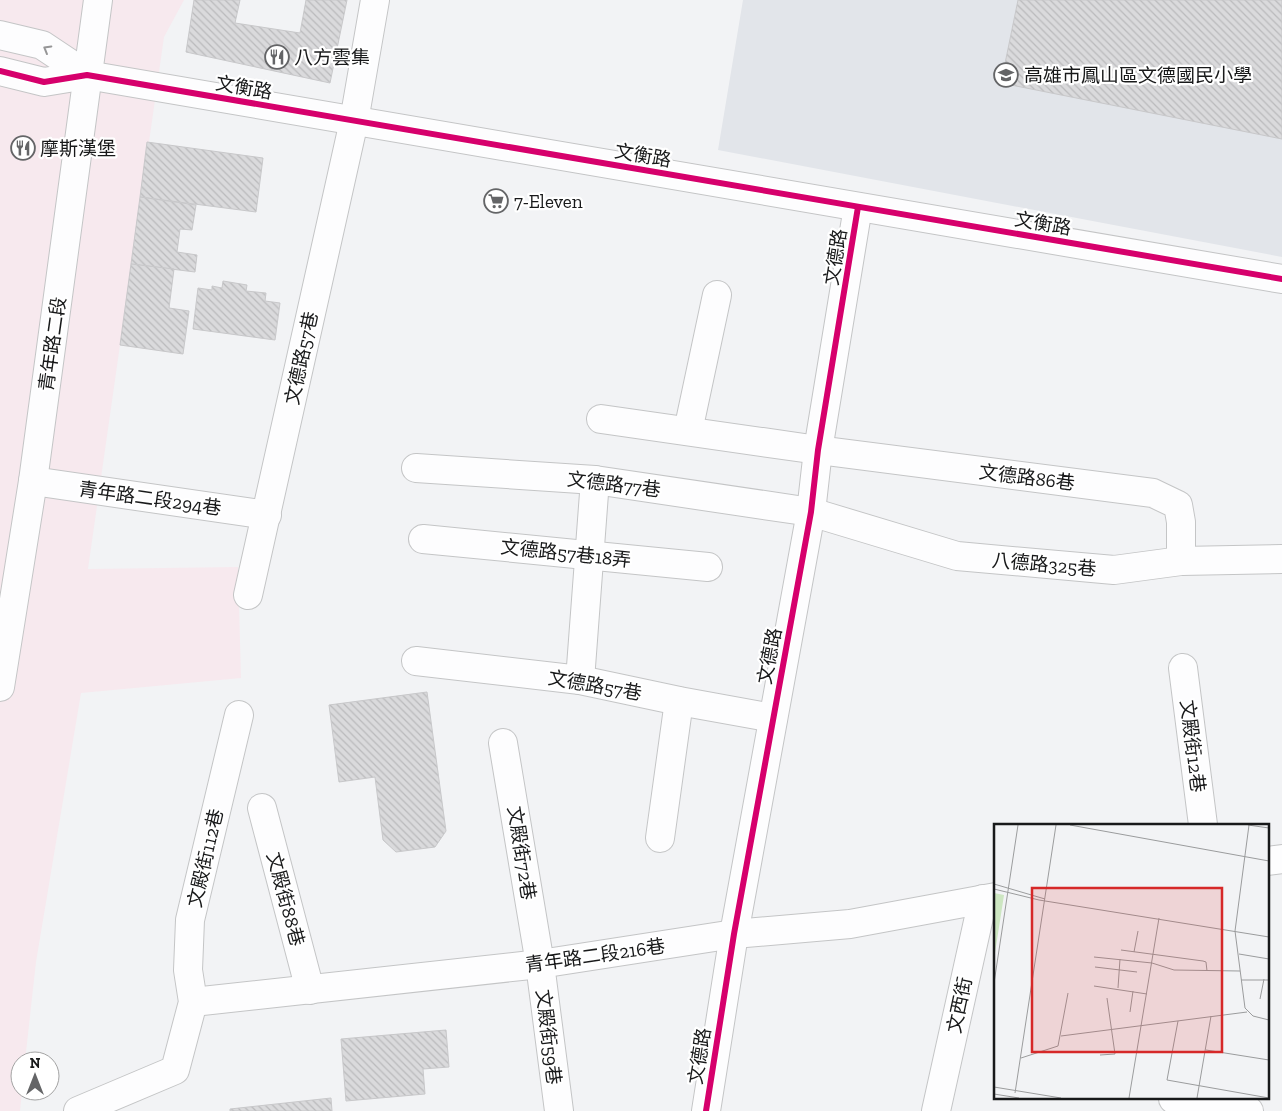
<svg xmlns="http://www.w3.org/2000/svg" width="1282" height="1111" font-family="'Zilla Slab','Noto Sans TC',serif">
	<style>
		.commercial { fill: #f7e9ee }
		.built { fill: #e2e5ea }
		.building { fill: url(#building-back-hatch); stroke: #c8c8ca }
		.lines { fill: none; stroke-linecap: round; stroke-linejoin: round }
		.minor-casing { stroke: #c4c5c6; stroke-width: 30 }
		.minor { stroke: #fdfdfe; stroke-width: 28 }
		.cycleway-casing { stroke: #fff; stroke-width: 9 }
		.cycleway { stroke: #d6006c; stroke-width: 6 }
		.oneway { stroke: #969697 }
		.labels { text-anchor: middle; stroke-width: 4.5; stroke-linejoin: round; paint-order: stroke }
		.poi-label { font-size: 19px; fill: #18191a; stroke: #fff; text-anchor: start }
		.street-label { font-size: 19px; fill: #18191a; stroke: #fff }
		.inset-road { fill: none; stroke: #9b9c9d; stroke-width: 1 }
		.view { fill: #d62828; fill-opacity: 0.15; stroke: #d62828; stroke-width: 2.5 }
		.inset-edge { fill: none; stroke: #18191a; stroke-width: 2.5 }
	</style>
	<defs>
		<pattern id="building-back-hatch" width="6" height="6" patternUnits="userSpaceOnUse" patternTransform="scale(1.25)"><rect width="6" height="6" fill="#dadadc"/><path d="M-1 5l2 2M0 0l6 6M5-1l2 2" fill="none" stroke="#bababc"/></pattern>
	</defs>
	<rect width="100%" height="100%" fill="#f2f3f5"/>
	<polygon class="commercial" points="0,0 184,0 164,37 88,569 238,567 241,678 81,693 36,962 25,1061 20,1061 20,1091 22,1091 20,1111 0,1111"/>
	<polygon class="built" points="743,0 1282,0 1282,257 718,150"/>
	<g class="building">
		<polygon points="194,0 240,0 235,23 300,33 306,0 347,0 330,83 186,52"/>
		<polygon points="1018,0 1282,0 1282,139 1001,83"/>
		<polygon points="147,142 263,158 256,212 140,197"/>
		<polygon points="140,197 196,205 192,230 180,229 177,252 197,255 195,272 131,264"/>
		<polygon points="131,264 174,269 169,308 189,311 183,354 120,345"/>
		<polygon points="223,281 247,285 246,291 266,293 265,301 280,303 275,340 193,329 198,288 212,290 212,286 222,288"/>
		<polygon points="427,692 446,831 435,847 396,852 383,840 375,777 339,782 329,705"/>
		<polygon points="446,1030 449,1067 423,1069 425,1094 346,1101 341,1039"/>
		<polygon points="331,1098 332,1111 230,1111 230,1109"/>
	</g>
	<g class="lines">
		<g class="minor-casing">
			<g id="minor">
				<polyline points="0,35 42,45 87,75"/>
				<polyline points="0,71 44,82 87,75 1282,279"/>
				<polyline points="601,419 818,450 1153,493 1178,505 1181,522 1181,561"/>
				<polyline points="688,431 717,295"/>
				<polyline points="416,468 595,480 811,512 957,556 1114,570 1181,561 1282,559"/>
				<polyline points="33,481 267,515"/>
				<polyline points="423,539 708,567"/>
				<polyline points="248,595 354,121 375,0"/>
				<polyline points="416,661 580,680 679,701 773,718"/>
				<polyline points="1183,668 1203,825"/>
				<polyline points="580,680 595,480"/>
				<polyline points="0,687 33,481 98,0"/>
				<polyline points="503,743 540,964 559,1111"/>
				<polyline points="262,808 310,990"/>
				<polyline points="660,838 679,701"/>
				<polyline points="1268,861 1282,859"/>
				<polyline points="193,1002 540,964 734,934 850,924 996,897"/>
				<polyline points="1173,1099 1249,1111"/>
				<polyline points="78,1111 175,1070 193,1002 188,970 190,920 239,715"/>
				<polyline points="706,1111 734,934 811,512 818,450 858,207"/>
				<polyline points="936,1111 983,899"/>
			</g>
		</g>
		<use href="#minor" class="minor"/>
		<g class="cycleway-casing">
			<g id="cycleway">
				<polyline points="0,71 44,82 87,75 1282,279"/>
				<polyline points="706,1111 734,934 811,512 818,450 858,207"/>
			</g>
		</g>
		<use href="#cycleway" class="cycleway"/>
	</g>
	<defs><path id="oneway-chevron" d="M-2-3.5L2.5 0L-2 3.5" fill="none" stroke-width="1.6" stroke-linecap="round" stroke-linejoin="round" transform="scale(1.25)"/></defs>
	<use class="oneway" href="#oneway-chevron" transform="translate(47 49) rotate(-150)"/>
	<defs>
		<g id="restaurant-ring" transform="scale(1.25)"><circle r="9.5" fill="#fff" stroke="#646567" stroke-width="1.5"/><path d="M-5-6h1v4h1v-4h1v4h1v-4h1v5L-1.5 .5V6h-2V.5L-5-1ZM5-6V6H3V1.5H1.5Q1.5-4 5-6Z" fill="#646567"/></g>
		<g id="school-ring" transform="scale(1.25)"><circle r="9.5" fill="#fff" stroke="#646567" stroke-width="1.5"/><path d="M0-5L7-2L0 1L-7-2ZM-4 1L0 2.5L4 1V4Q0 6-4 4Z" fill="#646567"/></g>
		<g id="supermarket-ring" transform="scale(1.25)"><circle r="9.5" fill="#fff" stroke="#646567" stroke-width="1.5"/><path d="M-6-5.5h2.5l.6 2H6L4.5 2H-2.5L-4.4-4H-6ZM-1.5 3.2a1.3 1.3 0 1 0 .1 0ZM3 3.2a1.3 1.3 0 1 0 .1 0Z" fill="#646567"/></g>
	</defs>
	<g fill-rule="evenodd">
		<use href="#restaurant-ring" x="277" y="57"/>
		<use href="#school-ring" x="1006" y="75"/>
		<use href="#restaurant-ring" x="23" y="148"/>
		<use href="#supermarket-ring" x="496" y="201"/>
	</g>
	<g class="labels">
		<g class="poi-label">
			<text x="294" y="64">八方雲集</text>
			<text x="1024" y="82">高雄市鳳山區文德國民小學</text>
			<text x="40" y="155">摩斯漢堡</text>
			<text x="514" y="208">7-Eleven</text>
		</g>
		<g class="street-label">
			<text transform="translate(244 87) rotate(10)" y="7">文衡路</text>
			<text transform="translate(643 155) rotate(10)" y="7">文衡路</text>
			<text transform="translate(1043 223) rotate(10)" y="7">文衡路</text>
			<text transform="translate(835 257) rotate(-81)" y="7">文德路</text>
			<text transform="translate(52 344) rotate(-82)" y="7">青年路二段</text>
			<text transform="translate(301 358) rotate(-78)" y="7">文德路57巷</text>
			<text transform="translate(1027 477) rotate(7)" y="7">文德路86巷</text>
			<text transform="translate(614 484) rotate(7)" y="7">文德路77巷</text>
			<text transform="translate(150 498) rotate(8)" y="7">青年路二段294巷</text>
			<text transform="translate(566 553) rotate(6)" y="7">文德路57巷18弄</text>
			<text transform="translate(1044 564) rotate(5)" y="7">八德路325巷</text>
			<text transform="translate(769 656) rotate(-79)" y="7">文德路</text>
			<text transform="translate(595 685) rotate(10)" y="7">文德路57巷</text>
			<text transform="translate(1193 746) rotate(83)" y="7">文殿街12巷</text>
			<text transform="translate(522 853) rotate(81)" y="7">文殿街72巷</text>
			<text transform="translate(205 858) rotate(-77)" y="7">文殿街112巷</text>
			<text transform="translate(286 899) rotate(75)" y="7">文殿街88巷</text>
			<text transform="translate(595 955) rotate(-8)" y="7">青年路二段216巷</text>
			<text transform="translate(959 1005) rotate(-78)" y="7">文西街</text>
			<text transform="translate(549 1037) rotate(83)" y="7">文殿街59巷</text>
			<text transform="translate(699 1056) rotate(-81)" y="7">文德路</text>
		</g>
	</g>
	<g transform="translate(994 824)">
		<rect width="275" height="275" fill="#f2f3f5"/>
		<path d="M0 69 10 71 0 135Z" fill="#cde6c1"/>
		<path class="inset-road" d="M76 1 275 37M254 1 275 4M255 1 241 107 251 184 259 192 275 196M0 60 51 75M0 65 45 76 275 113M127 126 209 137 212 138 213 147M140 128 144 107M245 130 275 135M100 133 158 139 180 146 246 147M101 143 143 148M247 156H275M0 159 24 1M100 162 153 170M124 164 126 135M266 175 270 155M136 188 139 167M184 197 173 256 275 274M67 212 253 188M212 226 275 236M106 231 121 230 113 174M27 234 64 222 74 169M0 263 67 274M21 269 62 1M0 270 25 274M135 274 165 94M203 274 217 192"/>
		<path class="view" d="M38 64H228V228H38Z"/>
		<rect width="275" height="275" class="inset-edge"/>
	</g>
	<g transform="translate(35 1076)"><circle r="24" fill="#ffffff" stroke="#a3a3a3"/>
	<path d="M0-4L9 19L0 12L-9 19Z" fill="#646567"/>
	<text y="-8" font-size="14" font-weight="bold" text-anchor="middle" fill="#18191a">N</text>
	</g>
</svg>
